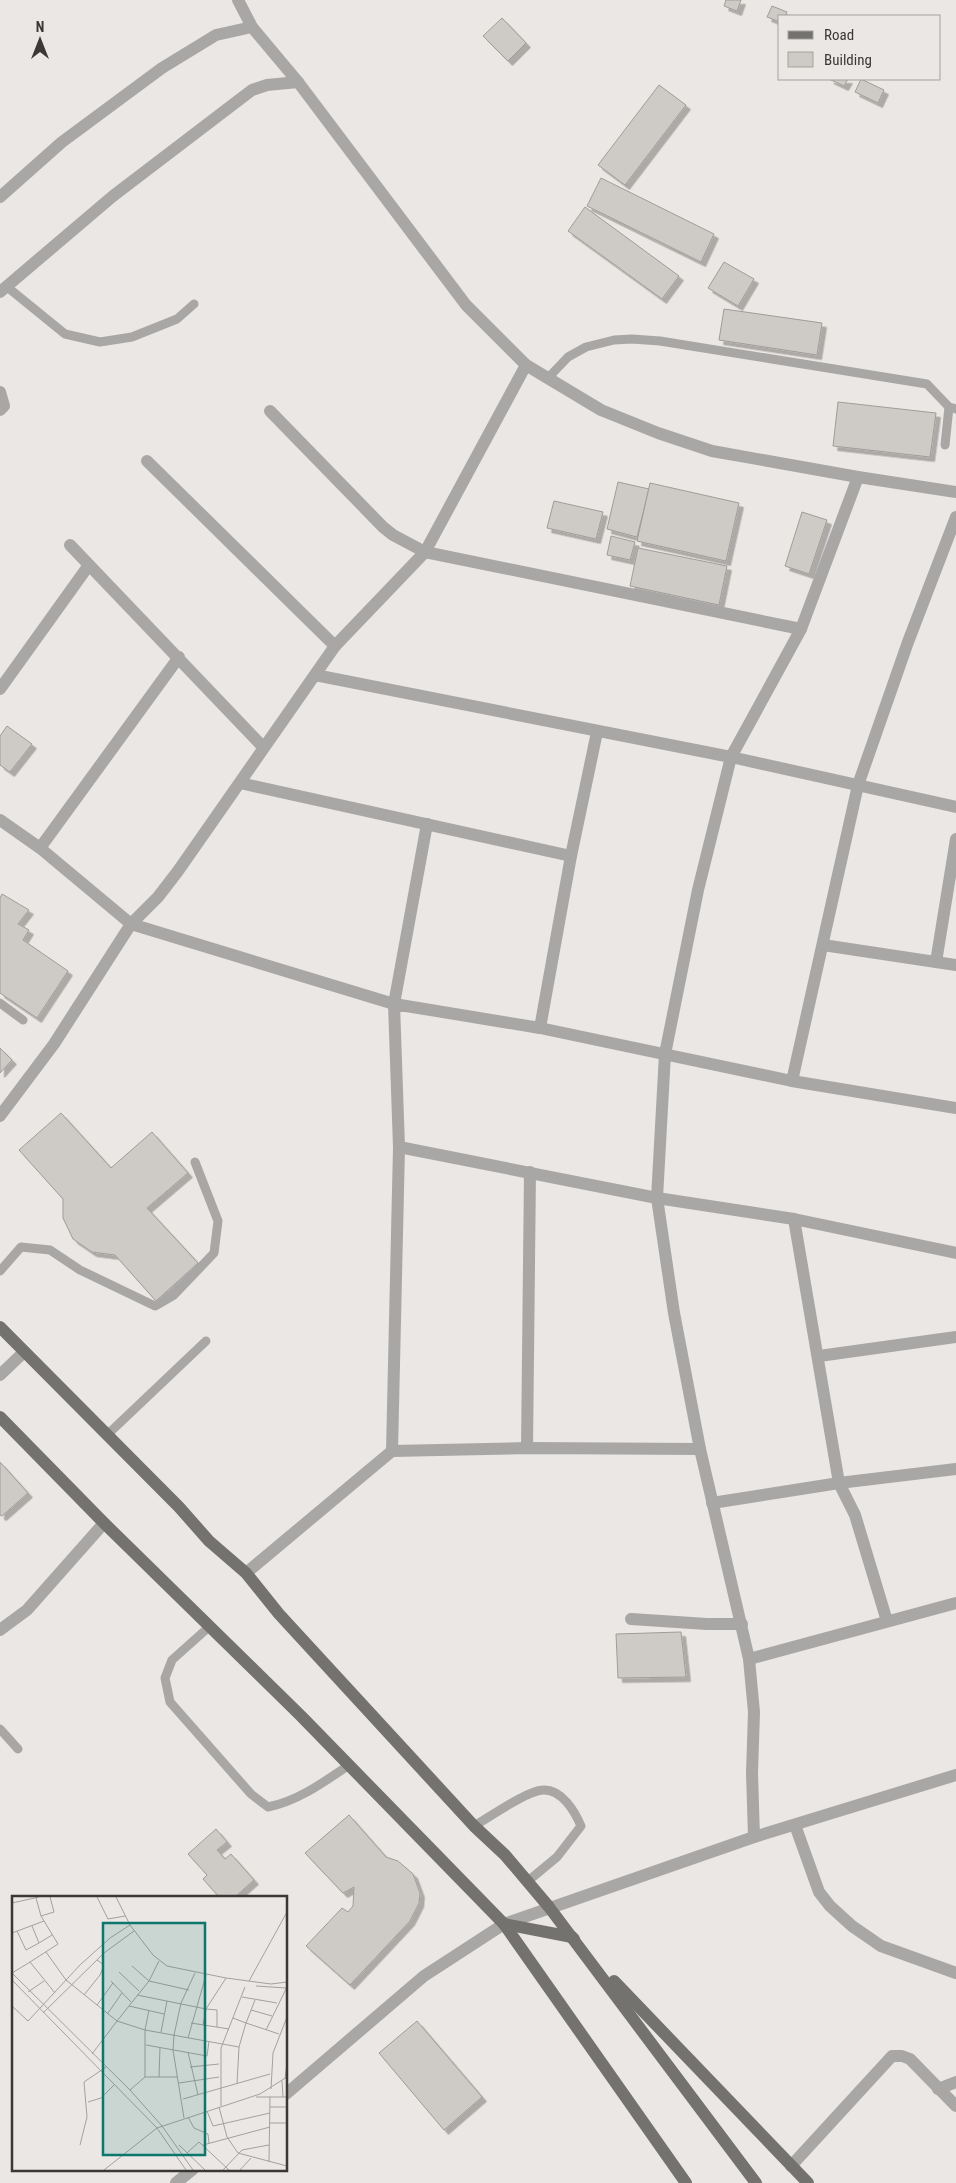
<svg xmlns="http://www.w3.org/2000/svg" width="956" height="2183" font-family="'Roboto Condensed',sans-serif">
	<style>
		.building { fill: #cecbc7; stroke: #9f9c99; filter: url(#shadow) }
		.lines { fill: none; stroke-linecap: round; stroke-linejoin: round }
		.service { stroke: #a9a7a6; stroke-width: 9 }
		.minor { stroke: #a9a7a6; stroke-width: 12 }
		.primary { stroke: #74726f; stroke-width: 12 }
		.inset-road { fill: none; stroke: #a3a19e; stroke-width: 1 }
		.view { fill: #0f766e; fill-opacity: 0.15; stroke: #0f766e; stroke-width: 2.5 }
		.inset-edge { fill: none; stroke: #393836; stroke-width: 2.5 }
	</style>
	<defs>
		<filter id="shadow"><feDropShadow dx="4.5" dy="4.5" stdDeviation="0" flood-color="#0004"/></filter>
	</defs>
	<rect width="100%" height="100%" fill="#eae7e4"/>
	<g class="building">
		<polygon points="726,0 741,0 737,11 724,6"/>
		<polygon points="772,6 787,12 785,16 780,16 780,22 767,17"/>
		<polygon points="502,18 526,43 508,61 483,36"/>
		<polygon points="829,79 848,79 844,86"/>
		<polygon points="861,79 884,90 878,103 855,92"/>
		<polygon points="659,85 686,105 625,185 598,165"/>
		<polygon points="601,178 714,234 701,262 587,206"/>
		<polygon points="585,207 679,276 662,299 568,231"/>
		<polygon points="724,262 754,279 738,306 708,288"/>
		<polygon points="724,309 822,323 817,355 719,340"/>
		<polygon points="838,402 936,413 930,457 833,446"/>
		<polygon points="618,482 649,489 637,537 607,529"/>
		<polygon points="650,483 739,503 726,561 637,541"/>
		<polygon points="554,501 603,512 596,539 547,528"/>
		<polygon points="802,512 827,520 809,574 785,566"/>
		<polygon points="611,536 635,542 630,560 607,555"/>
		<polygon points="638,548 727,566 719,605 630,586"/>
		<polygon points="7,726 32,744 10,772 0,765 0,736"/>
		<polygon points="2,894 29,910 18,924 29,930 23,940 68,971 37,1018 0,993 0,898"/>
		<polygon points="0,1048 12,1060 0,1073"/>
		<polygon points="61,1113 111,1168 152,1132 188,1173 147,1208 198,1263 156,1301 115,1255 92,1252 73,1239 63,1218 63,1199 19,1150"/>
		<polygon points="0,1462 28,1493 2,1516 0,1515"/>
		<polygon points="681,1632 686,1677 618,1678 616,1634"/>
		<polygon points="349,1815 386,1857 398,1861 413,1874 420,1893 419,1903 410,1921 350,1985 306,1946 342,1908 348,1912 353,1906 354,1887 343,1893 305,1853"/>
		<polygon points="216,1829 227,1842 217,1850 225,1859 231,1854 254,1880 235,1897 219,1897 203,1879 207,1875 188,1854"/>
		<polygon points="417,2021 482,2097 444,2130 379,2053"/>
	</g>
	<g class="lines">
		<g class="service">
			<polyline points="6,286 65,334 100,342 132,337 177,319 194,304"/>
			<polyline points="548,378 568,357 586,347 614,340 632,339 660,341 927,384 949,407 956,409"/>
			<polyline points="945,445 949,407"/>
			<polyline points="0,1003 23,1020"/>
			<polyline points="0,1271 21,1247 50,1250 80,1270 155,1306 174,1295 214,1253 218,1221 195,1162"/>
			<polyline points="107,1435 206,1341"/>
			<path d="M210 1626 172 1660 165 1678 170 1702 251 1794 268 1807C298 1801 324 1782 349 1765"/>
			<polyline points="0,1729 18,1749"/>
			<path d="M474 1826C490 1817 526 1791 543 1790 562 1789 575 1812 581 1826L557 1857 528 1881"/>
		</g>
		<g class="minor">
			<polyline points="238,0 252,27 298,82 466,305 526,365 601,410 658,433 712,451 858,477 956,492"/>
			<polyline points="0,197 62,142 162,68 216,35 252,27"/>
			<polyline points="0,292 113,196 252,90 267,85 298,82"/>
			<polyline points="0,392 4,406 0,410"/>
			<polyline points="270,411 383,527 393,535 425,552 801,629"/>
			<polyline points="147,461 335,646"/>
			<polyline points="70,545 263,747"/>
			<polyline points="315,675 731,757 956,807"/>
			<polyline points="0,689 89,565"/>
			<polyline points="240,783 571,856"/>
			<polyline points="0,820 40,848 131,924 54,1044 0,1116"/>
			<polyline points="427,824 394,1004 131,924 158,897 178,871 335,646 425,552 526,365"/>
			<polyline points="40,848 179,657"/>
			<polyline points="823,945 956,965"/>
			<polyline points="936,962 956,839"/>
			<polyline points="540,1028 571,856 597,732"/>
			<polyline points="792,1081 858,785 908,642 956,517"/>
			<polyline points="399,1147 657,1198 794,1219 956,1253"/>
			<polyline points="794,1219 839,1483 855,1515 887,1621"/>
			<polyline points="819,1356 956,1337"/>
			<polyline points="0,1375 24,1352"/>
			<polyline points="527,1448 530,1172"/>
			<polyline points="392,1451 527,1448 700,1449"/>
			<polyline points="712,1503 839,1483 956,1469"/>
			<polyline points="246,1573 392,1451 399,1147 394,1004 540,1028 792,1081 956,1108"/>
			<polyline points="631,1619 707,1624 742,1624"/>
			<polyline points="0,1630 27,1610 104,1523"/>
			<polyline points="749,1659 956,1603"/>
			<polyline points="795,1825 819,1892 830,1906 852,1926 881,1946 956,1973"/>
			<polyline points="754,1837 752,1773 754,1712 749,1659 700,1449 674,1313 657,1198 665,1054 698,890 731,757 801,629 858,477"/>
			<polyline points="938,2089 956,2082"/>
			<polyline points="286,2094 424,1976 504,1924 754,1837 956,1775"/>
			<polyline points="791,2166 892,2056 902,2056 910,2059 956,2106"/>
			<polyline points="176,2183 193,2169"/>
		</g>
		<g class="primary">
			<polyline points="0,1327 179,1507 209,1541 246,1573 279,1614 474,1826 505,1855 549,1907 756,2183"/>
			<polyline points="0,1417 104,1523 301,1716 504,1924 686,2183"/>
			<polyline points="504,1924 572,1937 574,1939"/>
			<polyline points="614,1981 808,2183"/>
		</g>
	</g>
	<g transform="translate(12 1896)">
		<rect width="275" height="275" fill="#eae7e4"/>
		<path class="inset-road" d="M85 1 96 23 113 20M104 1 118 29 141 59 155 70 214 82 259 88 275 86M24 2 29 20 46 48 18 66 43 97M0 7 27 1M29 20 42 16 38 1M5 35 14 54 27 47 20 30M0 37 32 25M27 47 40 39M34 56 54 84 105 125 80 158M120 70 137 85 177 94M107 76 127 95M0 77 18 66M0 77 118 194 150 230 181 274M0 84 145 232 174 274M99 85 119 106M237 85 275 16M244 90 274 92M16 96 32 85M72 99 88 79 92 69 85 64M125 99 194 113 214 82M230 101 265 107M85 109 101 87M0 110 16 125 68 69 98 42 118 29M117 110 152 118M137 114 133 134 105 125 137 85 147 65M239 114 260 120M31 117 92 57 122 35M96 117 110 97M221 122 234 127 243 104M179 127 217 133M191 129 194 113 205 114V131M254 134 275 91M149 136 155 105M176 142 194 79M134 149 195 160 197 145M227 151 234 127 267 138M176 156 186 199M178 171 207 168M133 181H166M147 181 148 151M273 183 275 167M270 185 271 201M167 187 207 181M259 193 261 157 275 121M118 194 133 181V134L227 151 225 188M244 201H258L257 266M258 201H275M171 203 258 178M76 206 89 202 102 189M209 210V152L233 91M207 211 215 241 226 257 275 270M258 211H275M195 215 201 230 258 217M176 221 182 232 196 238 197 247M172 222 161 154 162 139 169 107 183 77M258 227H275M68 249 75 221 72 186 94 171M167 249 193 274M191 249 258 231M175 257 187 246 217 274M92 274 145 232 248 198 275 181M211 274 230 254 257 249M228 274 239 262"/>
		<path class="view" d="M91 27H193V259H91Z"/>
		<rect width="275" height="275" class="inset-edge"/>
	</g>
	<rect x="778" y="15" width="162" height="65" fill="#eae7e4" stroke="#a3a19e"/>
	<rect x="788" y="31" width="25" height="8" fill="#74726f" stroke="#a3a19e"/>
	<text x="824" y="40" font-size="15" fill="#393836">Road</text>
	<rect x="788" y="52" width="25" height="15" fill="#cecbc7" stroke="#a3a19e"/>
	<text x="824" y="65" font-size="15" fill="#393836">Building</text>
	<g transform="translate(40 40)" stroke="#eae7e4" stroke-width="4" paint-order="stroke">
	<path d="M0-4L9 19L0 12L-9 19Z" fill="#393836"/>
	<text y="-8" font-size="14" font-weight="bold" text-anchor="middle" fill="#393836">N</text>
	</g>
</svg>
